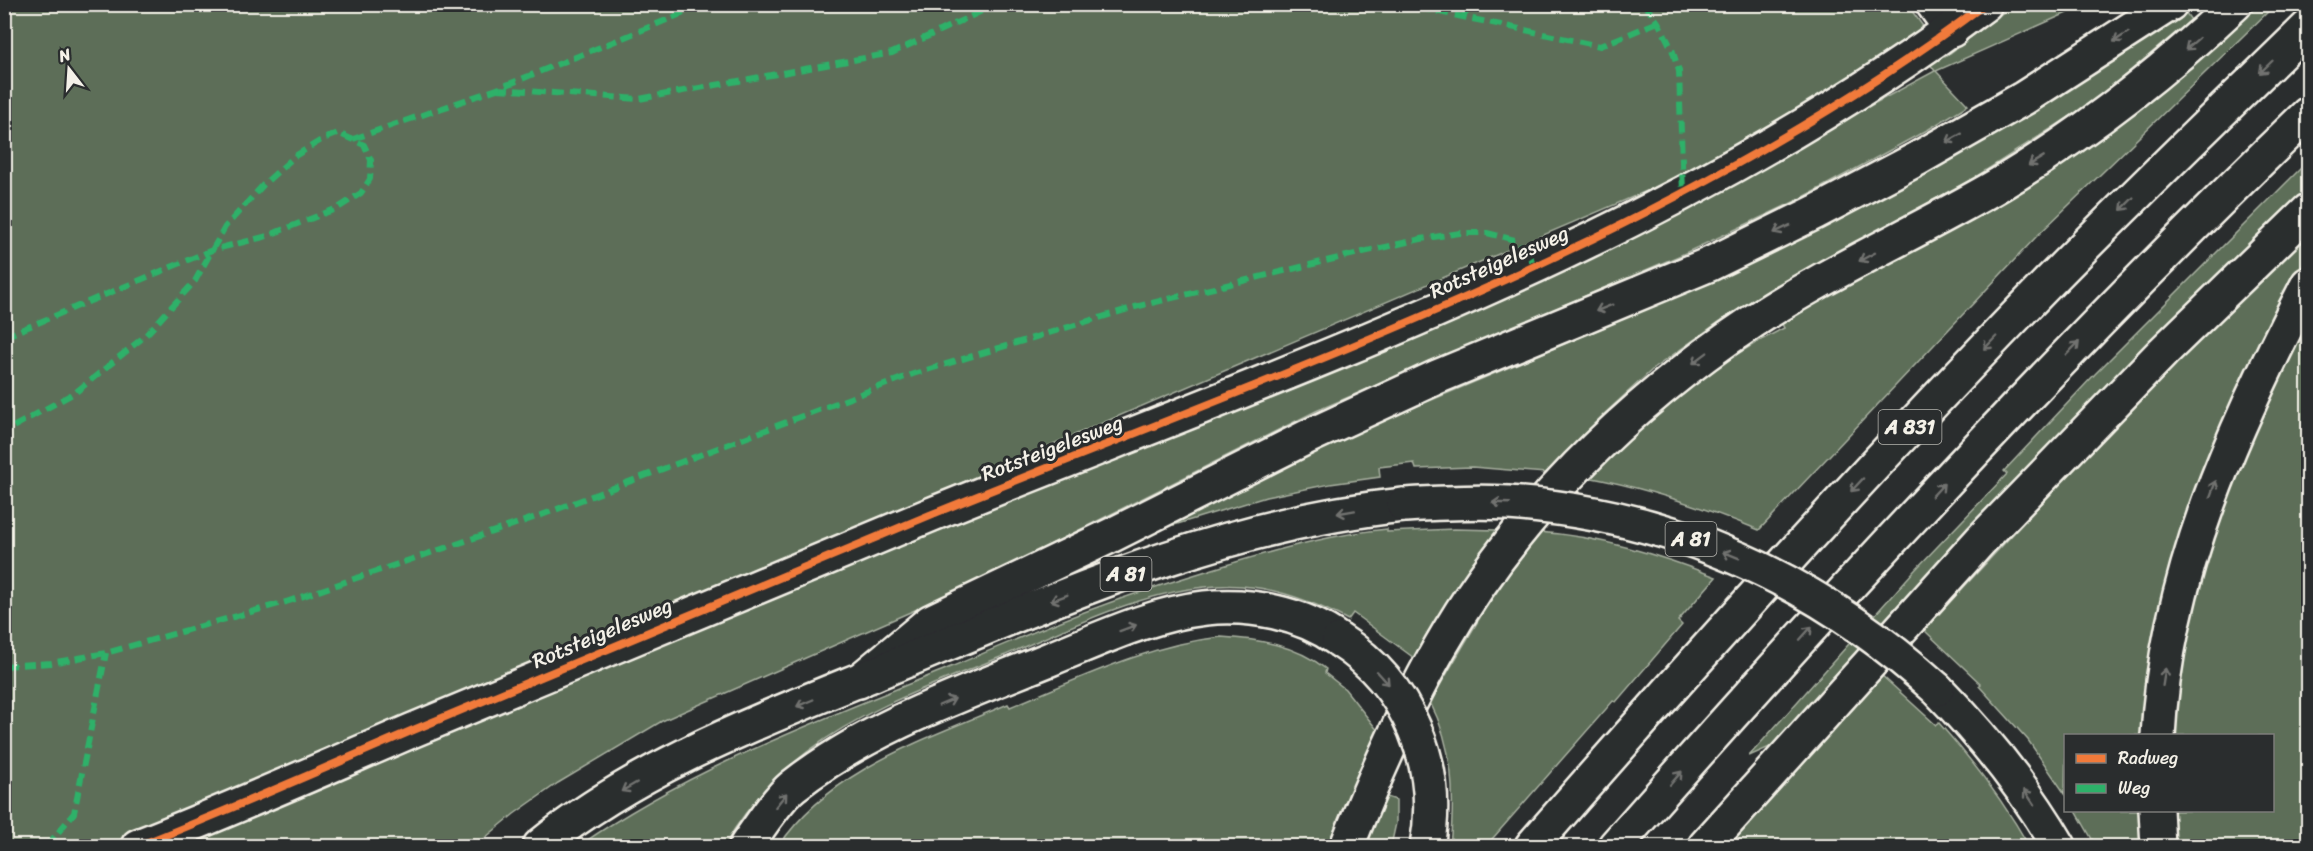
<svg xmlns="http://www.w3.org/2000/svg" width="2313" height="851" font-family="Sriracha,sans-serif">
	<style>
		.green { fill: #5d6e58; stroke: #a8b0a0; stroke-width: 1.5; fill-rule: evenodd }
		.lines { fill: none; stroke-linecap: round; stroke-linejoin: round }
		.minor-casing { stroke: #f4f1e8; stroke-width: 38 }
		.highway-casing { stroke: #f4f1e8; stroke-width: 38 }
		.minor { stroke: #2a2d2e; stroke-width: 33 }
		.highway { stroke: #2a2d2e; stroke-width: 33 }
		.highway-bridge-casing { stroke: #f4f1e8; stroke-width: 38; stroke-linecap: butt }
		.highway-bridge { stroke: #2a2d2e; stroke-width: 33 }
		.quiet { stroke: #2db169; stroke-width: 6; stroke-dasharray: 12 6; stroke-linecap: butt }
		.cycleway-casing { stroke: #2a2d2e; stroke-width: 11 }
		.cycleway { stroke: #f17a3a; stroke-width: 8 }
		.oneway { stroke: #71726f }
		.labels { text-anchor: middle; stroke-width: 6; stroke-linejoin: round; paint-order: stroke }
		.shield { fill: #2a2d2e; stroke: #b7b6b0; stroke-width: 1.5 }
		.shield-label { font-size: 20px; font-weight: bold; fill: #f4f1e8 }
		.street-label { font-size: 21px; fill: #f4f1e8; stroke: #2a2d2e }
	</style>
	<rect width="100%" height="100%" fill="#2a2d2e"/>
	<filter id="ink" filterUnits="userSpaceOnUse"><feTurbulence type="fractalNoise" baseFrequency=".0167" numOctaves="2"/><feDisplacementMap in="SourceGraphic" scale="12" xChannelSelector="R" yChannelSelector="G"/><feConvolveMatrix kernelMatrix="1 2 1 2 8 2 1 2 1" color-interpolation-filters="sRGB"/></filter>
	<g filter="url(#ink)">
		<g class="green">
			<path d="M1907 4 1945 57 2013 5H2085L1936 71 1968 105 1929 129 1800 199 1681 255 1316 411 956 592 662 721 558 783 514 814 475 846H5L4 5ZM1914 41 1935 71 1732 180 661 611 1724 158Z"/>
			<path d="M2258 5H2275L2037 236 1759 530C1703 507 1647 488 1587 477 1651 418 1704 367 1784 328L1779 318 2052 171 2113 129 2172 83Z"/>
			<polygon points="2186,13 2191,20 2094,101 1974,178 1817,263 1726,317 1653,369 1604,414 1546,473 1472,467 1416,469 1414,463 1379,467 1380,477 1330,484 1266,497 1174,525 1173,522 1370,426 1647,309 1765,254 1913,180 2054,96"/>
			<polygon points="2308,161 2308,193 2294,201 2045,454 1779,743 1749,756 1914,571 2007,474 2004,471 2095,374"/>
			<polygon points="2308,227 2308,254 2263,340 2147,735 2066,736 2065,794 2028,740 1979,686 1981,684 1924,630 2093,448"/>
			<polygon points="2308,313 2308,746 2306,756 2308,767 2308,846 2173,846 2171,811 2272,810 2272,736 2172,735 2174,703 2194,595 2229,485"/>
			<path d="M1387 529V532L1454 529 1497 530 1446 605 1414 658 1353 613 1348 620C1309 599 1263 583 1218 586 1143 590 1071 627 1003 656 937 683 865 708 807 752 773 778 745 809 724 846H579C690 768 821 720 946 669 997 648 1047 625 1098 607 1143 590 1190 576 1236 562 1286 547 1335 534 1387 529Z"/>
			<path d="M1538 532C1599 536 1659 555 1716 577L1678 621 1682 625 1616 702 1613 701 1486 846H1450C1455 796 1454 748 1430 702L1485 609Z"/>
			<path d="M1221 637C1258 639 1296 645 1326 669L1325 673 1345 689 1378 731 1382 739 1335 846H779C830 769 927 739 1008 704L1010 707C1079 679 1146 645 1221 637Z"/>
			<path d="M1879 673 1936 725 1939 723C1973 761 2004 802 2029 846H1727Z"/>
			<polygon points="1381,795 1396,800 1396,823 1391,846 1360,846"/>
			<polygon points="2076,811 2145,811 2147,846 2096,846"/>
		</g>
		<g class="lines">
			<g class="minor-casing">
				<g id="minor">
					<polyline points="1933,4 1952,30"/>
					<path d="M138 846C230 810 320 770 411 731 584 658 757 586 930 515 1292 368 1670 241 1985 4"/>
					<polyline points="1705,846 1981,540 2163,352 2308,211"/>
				</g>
			</g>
			<g class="highway-casing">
				<g id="highway">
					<polyline points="859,681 930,622 1112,535 1307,437 1437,377 1710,264 1816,212 1917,159 2024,98 2170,4"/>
					<path d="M1937 689C1985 738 2025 788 2059 846"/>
					<path d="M2158 736C2166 574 2235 425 2308 284"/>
					<polyline points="2156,810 2158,846"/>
					<path d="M540 846C641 764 767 718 886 669 1054 600 1222 523 1404 505"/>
					<path d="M746 846C758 829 777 799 793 786 868 727 963 694 1050 659 1100 639 1151 614 1205 608 1250 603 1302 613 1339 640"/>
					<path d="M1347 846C1374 778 1404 710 1440 647 1515 515 1627 405 1752 322 1831 270 1918 232 2000 184 2085 133 2162 73 2235 4"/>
					<path d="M1532 846C1697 657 1866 470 2041 290 2129 200 2219 114 2308 27"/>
					<path d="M1615 846C1837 594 2066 347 2308 114"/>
				</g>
			</g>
			<use href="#minor" class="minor"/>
			<use href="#highway" class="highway"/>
			<g class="highway-bridge-casing">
				<g id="highway-bridge">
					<path d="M1404 505C1439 503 1473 501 1508 503 1672 514 1816 579 1937 689"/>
					<path d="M1339 640C1409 684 1442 767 1427 846"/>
				</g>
			</g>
			<use href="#highway-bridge" class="highway-bridge"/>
			<g class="quiet">
				<polyline points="1402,4 1600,46 1658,22"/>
				<polyline points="1644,4 1658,22 1672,49 1679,71 1683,194"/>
				<polyline points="1462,18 1472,4"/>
				<polyline points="497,89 639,99 892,53 997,4"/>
				<polyline points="353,139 497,89 706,4"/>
				<polyline points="4,337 212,250 264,237 338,208 361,193 370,179 371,160 364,145 338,133 323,139 295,156 265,183 225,227 195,281 145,336 76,392 4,432"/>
				<polyline points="4,666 51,663 106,653 286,602 539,516 913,374 1135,307 1363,252 1421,239 1460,233 1487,233 1515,240 1527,253 1536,267"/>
				<polyline points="47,846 74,813 106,653"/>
			</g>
			<g class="cycleway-casing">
				<path id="cycleway" d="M138 846C230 810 320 770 411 731 584 658 757 586 930 515 1292 368 1670 241 1985 4"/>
			</g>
			<use href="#cycleway" class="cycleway"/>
		</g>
		<defs><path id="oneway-shaft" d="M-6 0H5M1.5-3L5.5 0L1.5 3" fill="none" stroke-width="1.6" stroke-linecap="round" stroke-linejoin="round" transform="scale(1.5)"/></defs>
		<g class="oneway">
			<use href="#oneway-shaft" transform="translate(2121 37) rotate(147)"/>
			<use href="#oneway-shaft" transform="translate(2192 44) rotate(139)"/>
			<use href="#oneway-shaft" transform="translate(2266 67) rotate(136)"/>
			<use href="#oneway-shaft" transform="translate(1954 138) rotate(151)"/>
			<use href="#oneway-shaft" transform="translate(2036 161) rotate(149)"/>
			<use href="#oneway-shaft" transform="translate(2127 204) rotate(135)"/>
			<use href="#oneway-shaft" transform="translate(1782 229) rotate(154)"/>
			<use href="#oneway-shaft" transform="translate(1867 257) rotate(152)"/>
			<use href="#oneway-shaft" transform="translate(1604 308) rotate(158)"/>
			<use href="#oneway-shaft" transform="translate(1990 343) rotate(134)"/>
			<use href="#oneway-shaft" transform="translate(2073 348) rotate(-46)"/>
			<use href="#oneway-shaft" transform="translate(1700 358) rotate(143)"/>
			<use href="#oneway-shaft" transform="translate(1857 485) rotate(133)"/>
			<use href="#oneway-shaft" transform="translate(2213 489) rotate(-70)"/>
			<use href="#oneway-shaft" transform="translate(1938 490) rotate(-47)"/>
			<use href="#oneway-shaft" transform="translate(1501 503) rotate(-178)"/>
			<use href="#oneway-shaft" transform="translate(1346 512) rotate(170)"/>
			<use href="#oneway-shaft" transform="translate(1731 555) rotate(-158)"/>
			<use href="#oneway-shaft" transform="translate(1059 598) rotate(159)"/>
			<use href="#oneway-shaft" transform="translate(1128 628) rotate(-20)"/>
			<use href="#oneway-shaft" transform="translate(1806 633) rotate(-48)"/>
			<use href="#oneway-shaft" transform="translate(2164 677) rotate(-81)"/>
			<use href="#oneway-shaft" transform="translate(1383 678) rotate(48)"/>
			<use href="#oneway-shaft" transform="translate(947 702) rotate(-23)"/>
			<use href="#oneway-shaft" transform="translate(805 703) rotate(157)"/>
			<use href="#oneway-shaft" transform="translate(1676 778) rotate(-49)"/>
			<use href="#oneway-shaft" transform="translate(629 787) rotate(150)"/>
			<use href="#oneway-shaft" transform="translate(2029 797) rotate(-124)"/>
			<use href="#oneway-shaft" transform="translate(781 800) rotate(-51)"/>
		</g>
	</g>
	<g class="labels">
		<g class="shield">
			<rect x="1878.5" y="410" width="63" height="34" rx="4.5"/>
			<rect x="1665.5" y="522" width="51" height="34" rx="4.5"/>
			<rect x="1100.5" y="557" width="51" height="34" rx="4.5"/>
		</g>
		<g class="shield-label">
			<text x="1910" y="434">A 831</text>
			<text x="1691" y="546">A 81</text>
			<text x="1126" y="581">A 81</text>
		</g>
		<g class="street-label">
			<text transform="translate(1499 262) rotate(-24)" y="7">Rotsteigelesweg</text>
			<text transform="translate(1052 448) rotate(-21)" y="7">Rotsteigelesweg</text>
			<text transform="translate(602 633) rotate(-23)" y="7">Rotsteigelesweg</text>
		</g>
	</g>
	<rect width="2313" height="851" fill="none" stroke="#2a2d2e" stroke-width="24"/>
	<rect x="12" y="12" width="2289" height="827" fill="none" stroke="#f4f1e8" stroke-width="2" filter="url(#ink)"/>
	<rect x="2064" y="734" width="210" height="78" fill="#2a2d2e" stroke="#7b7b78" stroke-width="1.5"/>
	<rect x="2076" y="754" width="30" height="9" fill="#f17a3a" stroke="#7b7b78" stroke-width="1.5"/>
	<text x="2118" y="764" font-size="18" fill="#f4f1e8">Radweg</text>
	<rect x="2076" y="784" width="30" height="9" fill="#2db169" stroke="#7b7b78" stroke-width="1.5"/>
	<text x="2118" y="794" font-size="18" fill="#f4f1e8">Weg</text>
	<g transform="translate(69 69) rotate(343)" stroke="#2a2d2e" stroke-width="4.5" paint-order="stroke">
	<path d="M0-4.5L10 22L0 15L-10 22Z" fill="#f4f1e8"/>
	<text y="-9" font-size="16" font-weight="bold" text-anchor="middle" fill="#f4f1e8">N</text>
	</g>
</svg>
